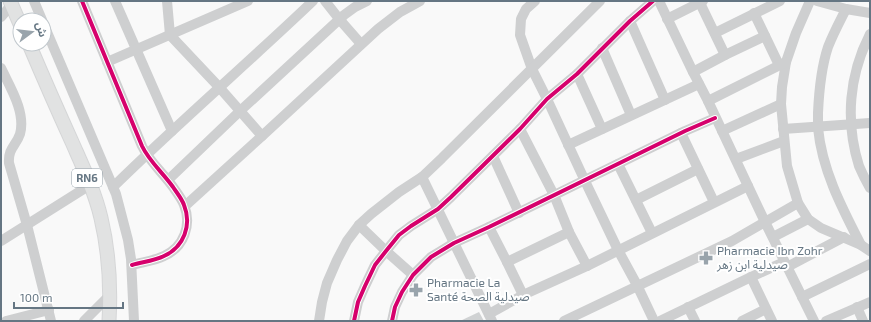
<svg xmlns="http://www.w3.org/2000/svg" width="871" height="322" font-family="'Exo 2','Noto Sans Arabic',sans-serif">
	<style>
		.building { fill: #d0d2d3 }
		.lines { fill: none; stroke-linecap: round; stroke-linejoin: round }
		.major-casing { stroke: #d5d6d7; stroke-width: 15 }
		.minor { stroke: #cecfd0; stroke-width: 10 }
		.major { stroke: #e1e2e2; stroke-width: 13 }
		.cycleway-casing { stroke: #fff; stroke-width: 6 }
		.cycleway { stroke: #d6006c; stroke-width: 4 }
		.labels { text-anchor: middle; stroke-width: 4; stroke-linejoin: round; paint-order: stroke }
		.shield { fill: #fff; stroke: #939fa8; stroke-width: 1 }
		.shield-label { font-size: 11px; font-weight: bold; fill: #657683 }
		.poi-label { font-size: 12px; fill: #657683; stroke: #fff; text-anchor: start }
	</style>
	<rect width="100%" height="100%" fill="#f9f9f9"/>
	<polygon class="building" points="479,312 484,321 460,321"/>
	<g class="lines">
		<g class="major-casing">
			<g id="major">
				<polyline points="10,1 20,24"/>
				<path d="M29 44C43 77 57 109 72 142 83 167 95 192 101 218 109 252 111 286 109 321"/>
			</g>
		</g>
		<g class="minor">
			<polyline points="34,1 42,20"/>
			<path d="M82 1 142 146C149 161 163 173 173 187 177 193 182 199 184 205 192 225 184 247 164 256 154 261 142 262 132 265"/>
			<polyline points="115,1 172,131"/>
			<polyline points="167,1 170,35 219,87 262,136"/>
			<polyline points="325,1 340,20 361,44"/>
			<polyline points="535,1 526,9 521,19 520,35 532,69 547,99 585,181 618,250 637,285 654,321"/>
			<polyline points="659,1 693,72 708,101 765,222 814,321"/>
			<polyline points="810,1 796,33 786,62 782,87 781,104 787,166 798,203 808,219 821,228 861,245 870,251"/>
			<polyline points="817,1 846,9 870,13"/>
			<polyline points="700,3 725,55"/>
			<path d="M846 9C840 21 833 34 828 47 821 68 819 91 818 113 818 118 818 123 818 128 822 170 842 208 861 245"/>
			<polyline points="754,13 779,65"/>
			<polyline points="1,17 12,4"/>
			<polyline points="667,19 703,1"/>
			<polyline points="630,21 665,100"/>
			<polyline points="44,25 116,194 128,240 131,259 134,321"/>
			<polyline points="715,33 780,1"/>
			<path d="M870 34C849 75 845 121 859 166 862 173 866 181 870 188"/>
			<polyline points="602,48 631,115"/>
			<polyline points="107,62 248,1"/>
			<path d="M1 68C10 87 26 112 20 134 16 146 8 148 9 163L27 225 51 321"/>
			<polyline points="693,72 725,55 765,36"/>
			<polyline points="577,74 602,129"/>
			<polyline points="708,101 786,62"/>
			<polyline points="520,129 554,195 569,232 587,266"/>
			<polyline points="783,129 870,123"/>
			<polyline points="722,131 781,104"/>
			<polyline points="681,133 714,202"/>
			<polyline points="568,145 699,84"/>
			<polyline points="493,156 519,213"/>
			<polyline points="736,159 784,141"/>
			<polyline points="618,164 652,233"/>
			<polyline points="422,177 492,321"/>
			<polyline points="168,180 240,111 344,15 355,7 367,1"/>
			<path d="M113 187C178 123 247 64 313 1"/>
			<polyline points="636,200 698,169"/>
			<polyline points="185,206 262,136 378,29 400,12 420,1"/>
			<polyline points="359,225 386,251 413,275"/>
			<polyline points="489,227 507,262 523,295"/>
			<polyline points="773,237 808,219"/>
			<polyline points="1,241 90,185"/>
			<polyline points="507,262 569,232"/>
			<polyline points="787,267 844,237"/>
			<polyline points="751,277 772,321"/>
			<polyline points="802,297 870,264"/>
			<polyline points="688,307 695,321"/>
			<polyline points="857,307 863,321"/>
			<polyline points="489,314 523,295 587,266 748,186"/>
			<polyline points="6,321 49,310"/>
			<polyline points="84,321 111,294"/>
			<polyline points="319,321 322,302 327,283 337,260 347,241 359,225 371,214 399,192 422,177 442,158 600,1"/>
			<polyline points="354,321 358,302 365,286 375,265 386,251 399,235 411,226 438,209 451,197 520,129 547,99 577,74 630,21 653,1"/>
			<polyline points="392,321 395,307 402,292 413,275 431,257 454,243 489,227 685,131 715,118"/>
			<polyline points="564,321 732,241 798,203"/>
			<polyline points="660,321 751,277 784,262"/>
			<polyline points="742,321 766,309"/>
			<polyline points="826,321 870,302"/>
		</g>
		<use href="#major" class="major"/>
		<g class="cycleway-casing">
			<g id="cycleway">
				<path d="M82 1 142 146C149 161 163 173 173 187 177 193 182 199 184 205 192 225 184 247 164 256 154 261 142 262 132 265"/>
				<polyline points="354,321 358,302 365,286 375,265 386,251 399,235 411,226 438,209 451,197 520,129 547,99 577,74 630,21 653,1"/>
				<polyline points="392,321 395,307 402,292 413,275 431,257 454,243 489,227 685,131 715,118"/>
			</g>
		</g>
		<use href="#cycleway" class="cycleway"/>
	</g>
	<defs>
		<g id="pharmacy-bare" transform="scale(1.08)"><path d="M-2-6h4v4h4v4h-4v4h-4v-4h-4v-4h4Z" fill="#99a4ac" stroke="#fff" stroke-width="2.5" paint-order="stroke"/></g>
	</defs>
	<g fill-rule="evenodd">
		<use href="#pharmacy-bare" x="706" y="258"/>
		<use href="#pharmacy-bare" x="416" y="290"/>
	</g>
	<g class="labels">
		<rect class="shield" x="72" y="169" width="30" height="18" rx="3"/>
		<g class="shield-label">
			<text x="87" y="182">RN6</text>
		</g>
		<g class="poi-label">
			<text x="717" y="255">Pharmacie Ibn Zohr<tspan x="717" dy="14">صيدلية ابن زهر</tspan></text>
			<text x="427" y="287">Pharmacie La<tspan x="427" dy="14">Santé صيدلية الصحة</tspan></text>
		</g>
	</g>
	<rect width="871" height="322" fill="none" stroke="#657683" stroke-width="4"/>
	<g transform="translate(32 32) rotate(75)"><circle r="19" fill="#ffffff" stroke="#c1c8cd"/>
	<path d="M0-3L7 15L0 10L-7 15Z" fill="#99a4ac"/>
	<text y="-6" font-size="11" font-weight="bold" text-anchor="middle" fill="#657683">ش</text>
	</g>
	<path d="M14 302v6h109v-6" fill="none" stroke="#657683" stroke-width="2"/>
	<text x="20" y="302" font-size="12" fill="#657683" stroke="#ffffff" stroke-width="3" paint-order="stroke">100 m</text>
</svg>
